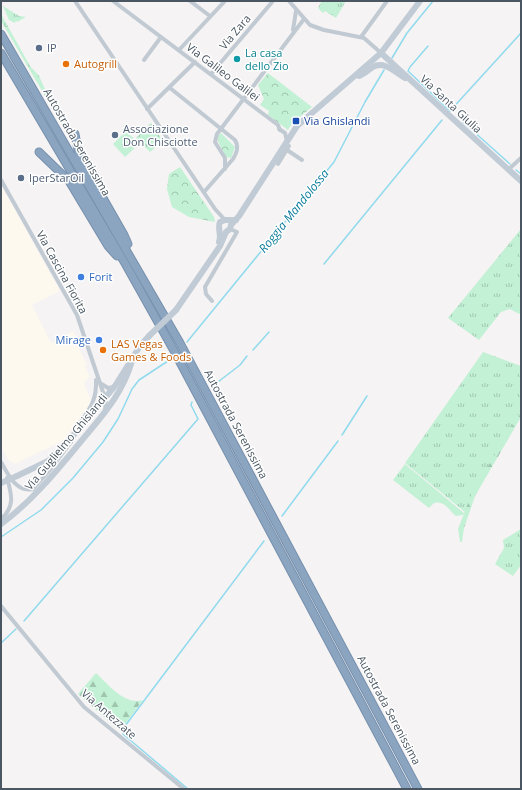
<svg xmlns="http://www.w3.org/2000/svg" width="522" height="790" font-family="'Open Sans',sans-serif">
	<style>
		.commercial { fill: #fdf9ef }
		.grass { fill: url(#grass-tufts) }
		.forest { fill: url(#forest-firs) }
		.park { fill: url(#park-crowns) }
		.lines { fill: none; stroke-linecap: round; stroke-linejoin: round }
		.stream { stroke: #90daee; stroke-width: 1.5 }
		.highway-casing { stroke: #7690ad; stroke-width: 9 }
		.street { stroke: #c1cad2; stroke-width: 4 }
		.secondary { stroke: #c1cbd6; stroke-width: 6 }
		.highway { stroke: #8ba5c1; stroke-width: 7 }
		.secondary-bridge { stroke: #c1cbd6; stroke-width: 6 }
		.service-dot { fill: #5c6f8a; stroke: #fff; stroke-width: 1.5 }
		.culture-dot { fill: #0f9aa8; stroke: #fff; stroke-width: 1.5 }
		.food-dot { fill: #e8710a; stroke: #fff; stroke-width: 1.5 }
		.transit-dot { fill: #1a4fb4; stroke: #fff; stroke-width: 1.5 }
		.shop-dot { fill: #3f7fe0; stroke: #fff; stroke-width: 1.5 }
		.labels { text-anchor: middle; stroke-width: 3; stroke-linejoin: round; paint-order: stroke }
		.street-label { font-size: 11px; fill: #4a5661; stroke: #fff }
		.service-label { font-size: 11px; fill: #4e5e75; stroke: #fff; text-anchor: start }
		.culture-label { font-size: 11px; fill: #0d838f; stroke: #fff; text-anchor: start }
		.food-label { font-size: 11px; fill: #c56008; stroke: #fff; text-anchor: start }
		.transit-label { font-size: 11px; fill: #164399; stroke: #fff; text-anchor: start }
		.shop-label { font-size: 11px; fill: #366cbe; stroke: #fff; text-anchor: start }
		.water-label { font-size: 12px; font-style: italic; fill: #0c7c9b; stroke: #fff }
	</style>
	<defs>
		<pattern id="grass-tufts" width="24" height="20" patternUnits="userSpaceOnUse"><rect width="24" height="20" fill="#c3f1d5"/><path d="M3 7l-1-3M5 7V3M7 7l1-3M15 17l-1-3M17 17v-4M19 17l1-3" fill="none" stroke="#a0c6b0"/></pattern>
		<pattern id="forest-firs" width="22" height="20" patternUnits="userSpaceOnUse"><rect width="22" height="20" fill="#c3f1d5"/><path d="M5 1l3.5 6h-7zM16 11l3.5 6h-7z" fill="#a0c6b0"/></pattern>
		<pattern id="park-crowns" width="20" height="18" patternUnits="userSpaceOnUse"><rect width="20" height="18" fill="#c3f1d5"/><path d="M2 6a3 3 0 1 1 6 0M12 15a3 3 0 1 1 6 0" fill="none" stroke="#a0c6b0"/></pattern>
	</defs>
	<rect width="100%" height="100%" fill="#f5f3f3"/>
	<polygon class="commercial" points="1,185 60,291 32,305 51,343 73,331 76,337 74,338 87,365 85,367 90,376 84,384 91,400 90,404 64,440 15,464 8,460 1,447"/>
	<g class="grass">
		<polygon points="322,1 346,1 336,18 325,11 323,13 318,8"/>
		<polygon points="3,6 19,16 26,17 17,22 16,20 15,23 9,20"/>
		<polygon points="1,14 30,66 39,76 49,98 67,120 72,133 73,140 68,135 1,21"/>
		<polygon points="151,123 163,141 150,152 136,138"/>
		<polygon points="126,131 139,144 125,157 113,144"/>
		<polygon points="521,229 521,312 519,314 510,309 501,312 479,340 448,318"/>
		<polygon points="483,352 521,366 521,411 465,512 405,463"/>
		<path d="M405 464 464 513 463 515 456 516C449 511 445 500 434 503L429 508 393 480Z"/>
		<polygon points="521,529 521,565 513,576 495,564 504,548 503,540"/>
	</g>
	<g class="forest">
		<polygon points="521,411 521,417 475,496 464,528 462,542 460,542 458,529 472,493"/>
		<path d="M96 673C108 684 125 706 143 700L120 731 78 694Z"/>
	</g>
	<g class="park">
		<polygon points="268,73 312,107 296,120 295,119 288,130 268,115 269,111 260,105 264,99 258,85"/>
		<polygon points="221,133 235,147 231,158 226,157 218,141 218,136"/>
		<polygon points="180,167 214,217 215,222 189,217 172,207 167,189 169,174"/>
	</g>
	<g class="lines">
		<g class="stream">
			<polyline points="428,46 410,67 408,71 450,111"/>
			<polyline points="392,58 407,33 433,1"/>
			<polyline points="450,111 521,33"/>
			<polyline points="463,122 510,164"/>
			<polyline points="516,170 521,174"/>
			<polyline points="324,264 442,120"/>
			<polyline points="187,342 334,162 365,102 384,70"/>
			<polyline points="253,350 269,332"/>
			<polyline points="214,385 240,365 247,356"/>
			<polyline points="342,435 367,396"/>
			<polyline points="282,516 338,441"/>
			<polyline points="1,537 41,510 73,478 103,442 118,419 132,389 139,380 171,359"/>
			<polyline points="24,621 198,419 191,405 192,402"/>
			<polyline points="1,643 16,629"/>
			<polyline points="188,789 123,734 122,730 264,541"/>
		</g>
		<g class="highway-casing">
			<g id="highway">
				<polyline points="1,34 180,343 418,789"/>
				<polyline points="1,53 126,265 173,349 407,789"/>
				<polyline points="75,134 79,156 124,235 128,244"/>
				<polyline points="39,152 69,181 108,246 117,256"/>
			</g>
		</g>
		<g class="street">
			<polyline points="75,1 215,209 225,220"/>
			<polyline points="113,1 278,125 280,130"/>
			<polyline points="190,1 210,16"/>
			<polyline points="289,1 310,25 324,30 364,38 381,53"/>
			<polyline points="293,30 296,11"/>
			<polyline points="361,37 387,1"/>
			<polyline points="179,50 225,1"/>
			<polyline points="144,60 161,37"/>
			<polyline points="211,74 273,1"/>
			<path d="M170 88 235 140C239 147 237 152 233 159L204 192"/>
			<polyline points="147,109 195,62"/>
			<polyline points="279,129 285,133 287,141"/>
			<polyline points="287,150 302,160"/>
			<polyline points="278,164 289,146 285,144"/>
			<polyline points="225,169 225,158 215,142 217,134 304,19"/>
			<polyline points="508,170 521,158"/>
			<polyline points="1,180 77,315 106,401 105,410"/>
			<polyline points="212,301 206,294 205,287 237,232 230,229"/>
			<polyline points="100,383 108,388 114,387"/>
			<path d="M78 426C89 410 97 401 96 380"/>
			<path d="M1 462C8 474 16 493 33 489L49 471 71 442"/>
			<path d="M1 519C15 507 12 495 7 478"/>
			<polyline points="1,606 84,707 184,789"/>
		</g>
		<g class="secondary">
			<polyline points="381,53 521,181"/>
			<path d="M359 76C364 74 368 70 373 67 384 60 396 73 405 78"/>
			<path d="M219 242C222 235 217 228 220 222L225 220H236"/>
			<polyline points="176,310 220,246 226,232 230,229 231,225 239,216 297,126 381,53 420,1"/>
			<polyline points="17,476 48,461 59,452 115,386 140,346 149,336"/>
			<path d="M1 524C31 502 54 474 78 445 100 418 122 396 132 361"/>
		</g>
		<use href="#highway" class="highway"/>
		<g class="secondary-bridge">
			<polyline points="149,336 176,310"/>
			<polyline points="1,483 17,476"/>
		</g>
	</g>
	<g class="service-dot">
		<circle cx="39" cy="48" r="4"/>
		<circle cx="115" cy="135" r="4"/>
		<circle cx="21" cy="178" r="4"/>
	</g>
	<circle class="culture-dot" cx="237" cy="59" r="4"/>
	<g class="food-dot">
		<circle cx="66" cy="64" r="4"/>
		<circle cx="103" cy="350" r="4"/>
	</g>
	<rect class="transit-dot" x="292" y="117" width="8" height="8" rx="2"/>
	<g class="shop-dot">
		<circle cx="81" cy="277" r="4"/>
		<circle cx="99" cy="340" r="4"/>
	</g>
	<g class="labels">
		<g class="street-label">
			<text transform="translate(235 32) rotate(-50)" y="4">Via Zara</text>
			<text transform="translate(223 72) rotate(37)" y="4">Via Galileo Galilei</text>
			<text transform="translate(451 104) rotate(43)" y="4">Via Santa Giulia</text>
			<text transform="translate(77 142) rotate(60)" y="4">Autostrada Serenissima</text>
			<text transform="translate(62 272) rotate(61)" y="4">Via Cascina Fiorita</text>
			<text transform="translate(236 424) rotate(62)" y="4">Autostrada Serenissima</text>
			<text transform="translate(66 442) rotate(-50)" y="4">Via Guglielmo Ghislandi</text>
			<text transform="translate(389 710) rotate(62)" y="4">Autostrada Serenissima</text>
			<text transform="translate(109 714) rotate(41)" y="4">Via Antezzate</text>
		</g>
		<g class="service-label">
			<text x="47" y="52">IP</text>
			<text x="123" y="133">Associazione<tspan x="123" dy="13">Don Chisciotte</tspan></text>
			<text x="29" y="182">IperStarOil</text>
		</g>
		<g class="culture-label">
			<text x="245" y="57">La casa<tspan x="245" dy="13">dello Zio</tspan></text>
		</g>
		<g class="food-label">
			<text x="74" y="68">Autogrill</text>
			<text x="111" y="348">LAS Vegas<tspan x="111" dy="13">Games &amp; Foods</tspan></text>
		</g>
		<g class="transit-label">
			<text x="304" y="125">Via Ghislandi</text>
		</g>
		<g class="shop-label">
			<text x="89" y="281">Forit</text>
			<text x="91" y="344" text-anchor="end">Mirage</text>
		</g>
		<g class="water-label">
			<text transform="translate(294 211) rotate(-51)" y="4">Roggia Mandolossa</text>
		</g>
	</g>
	<rect width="522" height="790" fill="none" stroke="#4a5661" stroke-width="4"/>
</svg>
